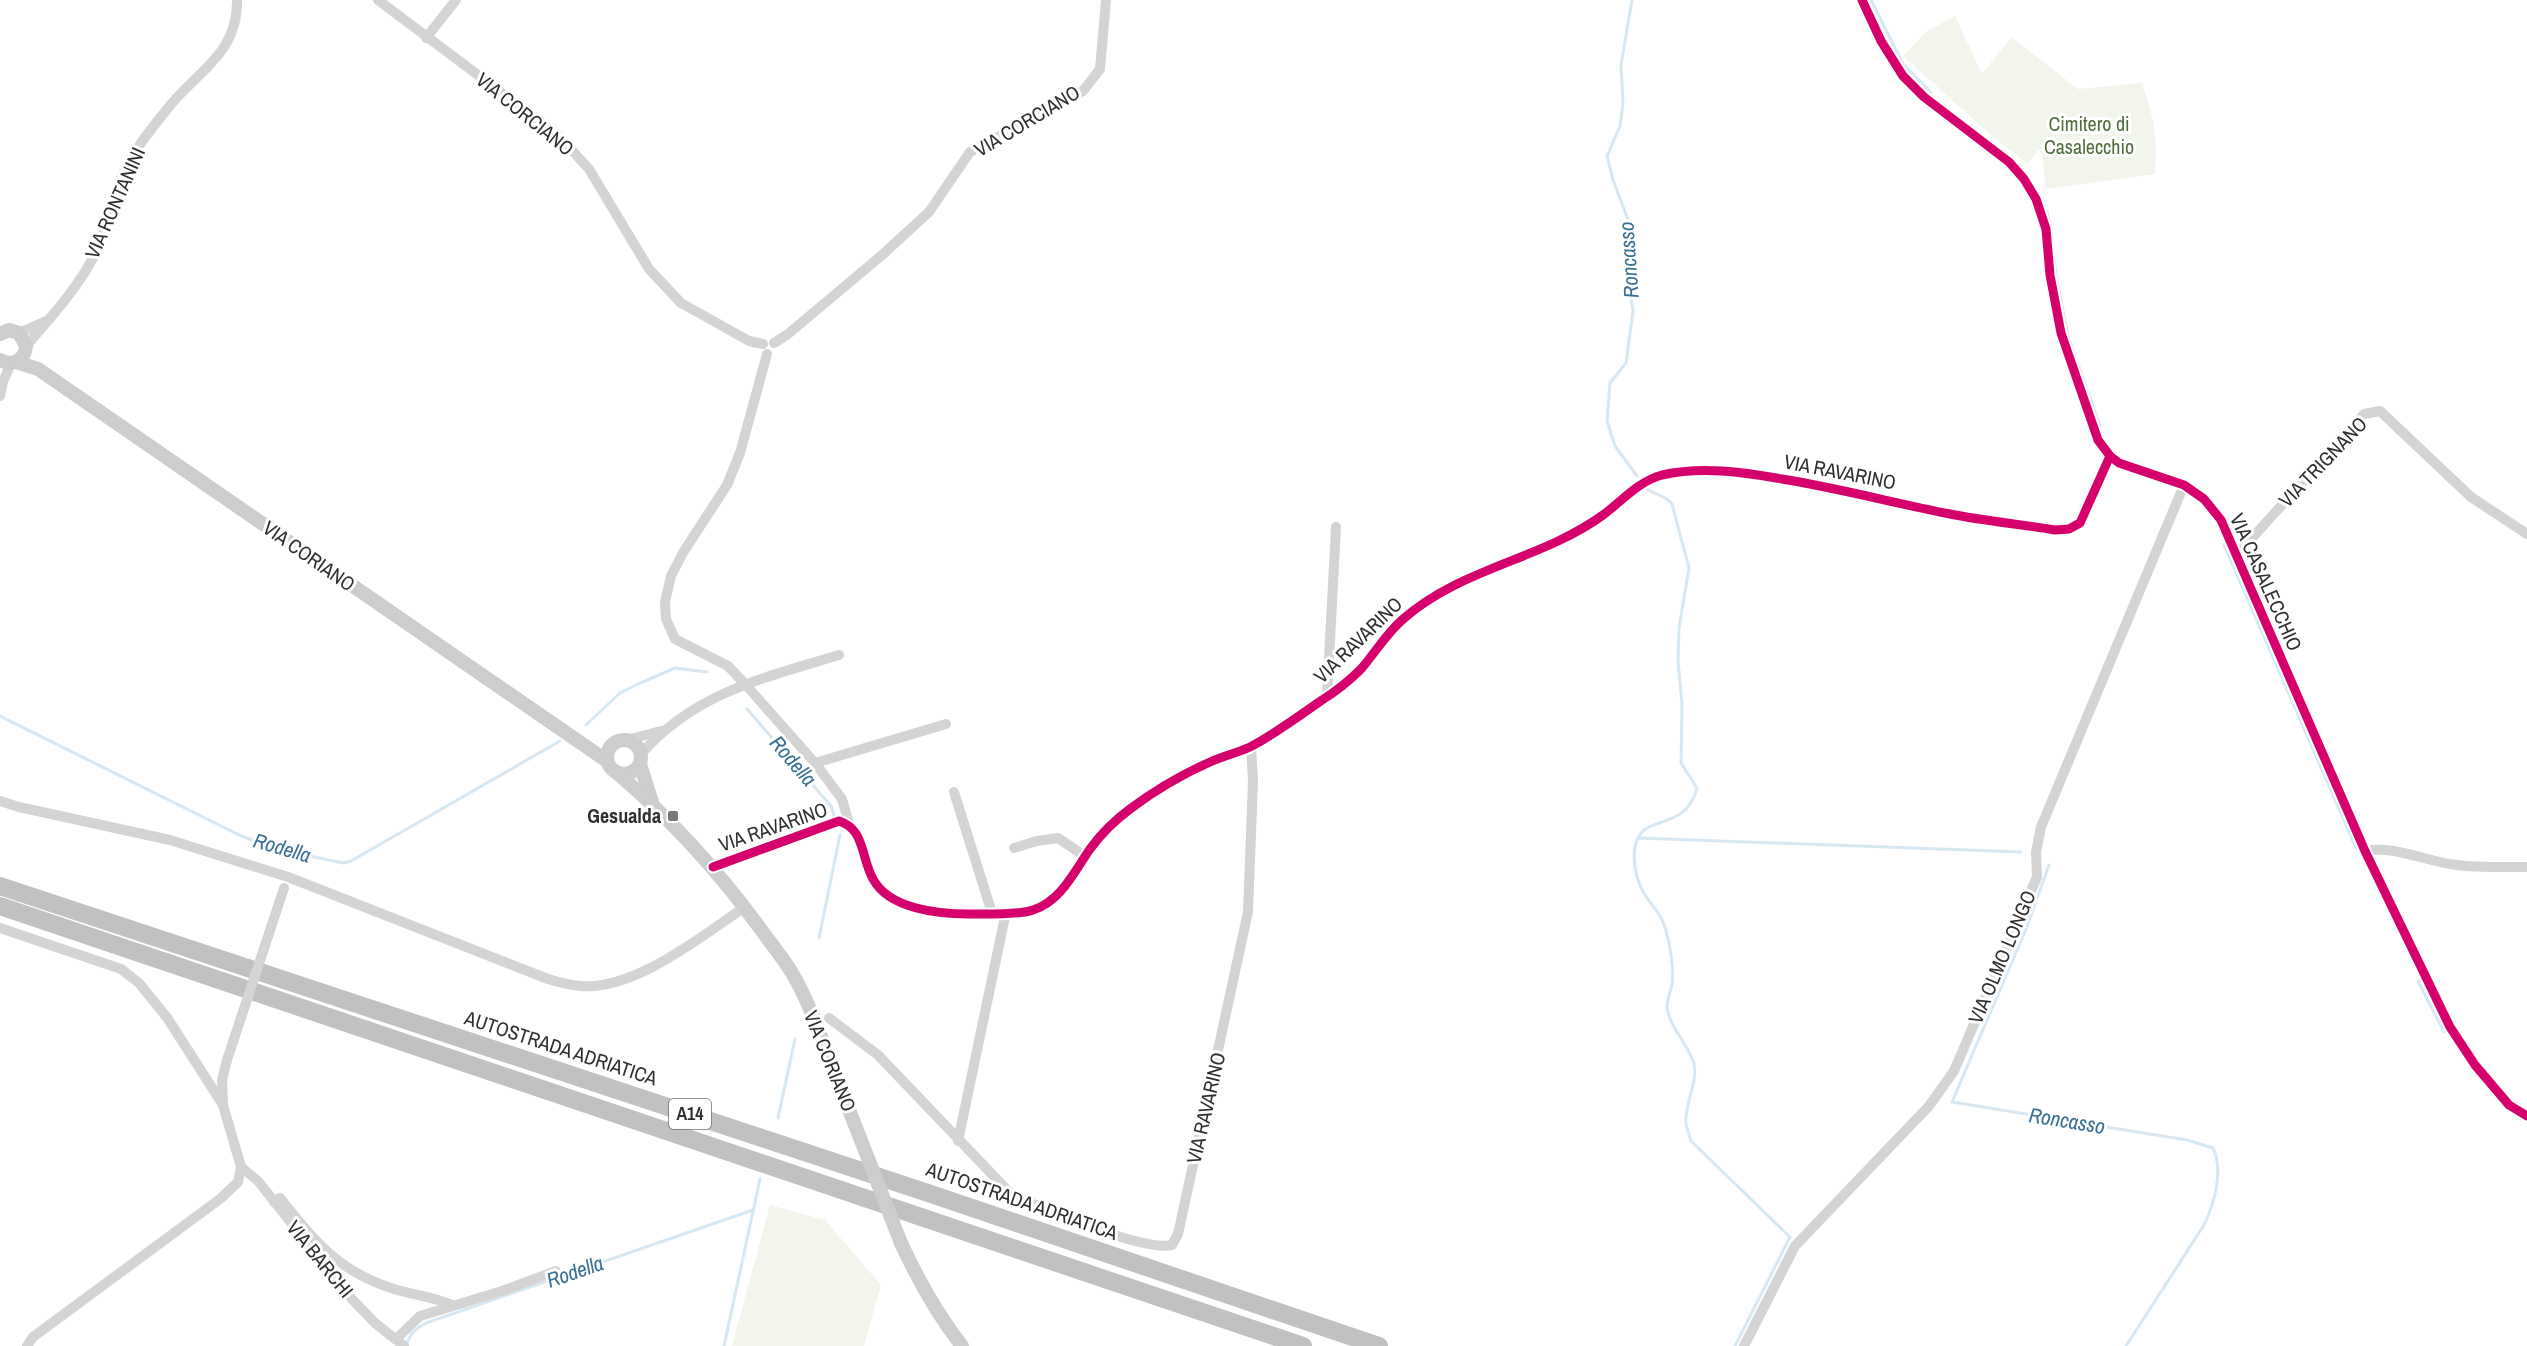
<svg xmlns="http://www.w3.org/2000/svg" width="2527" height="1346" font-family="'Archivo Narrow',sans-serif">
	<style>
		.green { fill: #f1f5ec }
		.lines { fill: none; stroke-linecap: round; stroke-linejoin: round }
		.stream { stroke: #d8e8f3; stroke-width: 3 }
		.street { stroke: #d4d4d4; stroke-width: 10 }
		.secondary { stroke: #cdcdcd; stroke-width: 14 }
		.highway { stroke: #c1c1c1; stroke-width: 18 }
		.street-bridge { stroke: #d4d4d4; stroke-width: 10 }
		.secondary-bridge { stroke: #cdcdcd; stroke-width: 14 }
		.cycleway-casing { stroke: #fff; stroke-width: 13 }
		.cycleway { stroke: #d6006c; stroke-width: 9 }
		.poi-dot { fill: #787878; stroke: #fff; stroke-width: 2 }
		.labels { text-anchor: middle; stroke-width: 6; stroke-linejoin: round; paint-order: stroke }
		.shield { fill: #fff; stroke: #6d6d6d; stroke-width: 1.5 }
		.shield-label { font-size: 18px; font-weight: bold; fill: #2f2f2f }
		.street-label { font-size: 20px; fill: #2f2f2f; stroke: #fff }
		.park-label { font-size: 20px; fill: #516d3a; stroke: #fff }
		.poi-label { font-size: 20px; font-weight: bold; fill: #2f2f2f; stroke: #fff; text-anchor: end }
		.water-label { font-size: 21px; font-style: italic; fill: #387095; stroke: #fff }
	</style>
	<rect width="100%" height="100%" fill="#fff"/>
	<g class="green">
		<path d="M1955 16 1982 74 2011 37 2078 89 2142 83C2154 119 2158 136 2155 174L2046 189 2042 155 2039 149 2028 164 1992 136 1903 56 1926 32Z"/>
		<polygon points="770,1205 825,1220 881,1285 864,1346 732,1346"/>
	</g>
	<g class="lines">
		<g class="stream">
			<polyline points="1632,0 1621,65 1623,103 1620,126 1607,156 1613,180 1630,225 1626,265 1633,311 1626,363 1610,383 1607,421 1615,446 1637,476"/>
			<polyline points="1871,0 1903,64 1931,92"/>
			<polyline points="2047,211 2050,227"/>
			<polyline points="2052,243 2057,281 2068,336 2100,426"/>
			<path d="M1647 489C1656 495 1665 495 1672 504L1689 568 1679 628 1678 661 1682 704 1681 763 1697 788C1687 829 1648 816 1638 838 1630 854 1636 881 1645 895 1653 907 1662 915 1666 930 1670 946 1674 968 1672 984 1671 991 1667 999 1667 1007 1669 1027 1690 1047 1694 1064 1698 1083 1684 1105 1686 1123 1687 1129 1689 1135 1691 1141L1790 1237 1735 1346"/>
			<polyline points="2224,545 2356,848"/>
			<polyline points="747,709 831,806 834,815"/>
			<polyline points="0,716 237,834 272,848 343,863 351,861 560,741"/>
			<polyline points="586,725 620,693 636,685 675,668 707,672"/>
			<polyline points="1639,838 2021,852"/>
			<path d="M2049 865 2026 929 1952 1102 2187 1140 2213 1148C2224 1171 2214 1204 2204 1225L2126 1346"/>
			<polyline points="819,938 840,835"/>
			<polyline points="2418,981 2444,1032"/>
			<polyline points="778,1118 795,1039"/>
			<path d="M407 1344C410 1333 417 1328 426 1323L753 1210"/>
			<polyline points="724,1346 760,1179"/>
		</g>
		<g class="street">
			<polyline points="378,0 558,135 589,169 649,269 681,303 749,341 763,344"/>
			<polyline points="1862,0 1881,41 1903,76 1924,97 2009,162 2024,179 2036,199 2046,229 2050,275 2061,333 2098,440 2110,456 2119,463 2184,485 2204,499 2221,520 2365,851 2450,1027 2475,1065 2509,1105 2527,1116"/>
			<polyline points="426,38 456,0"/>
			<polyline points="19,333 46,321"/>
			<polyline points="774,343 788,334 881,256 929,212 970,152 1083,91 1100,69 1106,0"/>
			<path d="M26 346C51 317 78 288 95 254 107 230 112 202 122 176 133 151 151 129 168 108 197 71 238 54 237 0"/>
			<polyline points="767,354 740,453 727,485 684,551 671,576 665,602 666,619 675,639 728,666 745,684 815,763 842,799 849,824"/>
			<polyline points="0,396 3,382 11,363"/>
			<polyline points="2232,547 2253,537 2364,414 2380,411 2471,497 2527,534"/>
			<polyline points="1327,697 1336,527"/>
			<polyline points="626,740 661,731"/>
			<path d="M641 754C696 692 764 678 839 655"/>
			<polyline points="815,763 946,724"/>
			<polyline points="954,792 992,913"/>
			<path d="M0 801 19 807 170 840 288 877 548 979C558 982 569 985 580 986 635 991 701 936 745 907"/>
			<polyline points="1014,848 1037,841 1058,838 1086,857"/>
			<path d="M2365 851C2396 845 2426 862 2457 865 2480 868 2504 867 2527 867"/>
			<path d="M713 867 839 821C865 829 861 858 873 879 889 909 938 914 969 914 985 914 1020 915 1033 910 1061 901 1074 872 1090 849 1101 834 1115 820 1130 809 1154 791 1183 774 1210 762 1223 756 1237 753 1250 747 1275 734 1299 716 1322 700 1335 692 1350 680 1361 669 1375 653 1386 634 1402 620 1460 568 1541 560 1603 515 1622 501 1639 481 1662 475 1701 466 1743 472 1782 479 1838 488 1894 503 1950 514 1984 521 2020 524 2055 530L2069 529 2080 523 2110 456"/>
			<polyline points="0,928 121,969 139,983 168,1019 223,1105"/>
			<path d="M829 1018 878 1055 1010 1193C1038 1208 1145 1252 1172 1245L1178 1234 1248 912 1253 781 1251 747"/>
			<polyline points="958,1141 1006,912"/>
			<polyline points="241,1167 258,1181 351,1298 375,1323 404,1346"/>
			<path d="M274 1202 280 1198C316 1242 337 1271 394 1289 414 1295 433 1297 452 1305"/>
			<polyline points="396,1339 420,1316 502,1291 556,1271"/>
			<polyline points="27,1346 33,1337 220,1199 238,1182 241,1167 223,1105 222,1080 227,1060"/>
			<polyline points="1744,1346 1795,1246 1929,1106 1954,1071 2037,877 2036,852 2041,827 2184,485"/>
		</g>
		<g class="secondary">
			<path d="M0 334 9 330 19 333 26 346C25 360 13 367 0 360"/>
			<polyline points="16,362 38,369 607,761"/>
			<circle cx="624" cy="757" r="17"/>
			<polyline points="640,764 652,802"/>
			<path d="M617 773C672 820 720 873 762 931 772 945 783 958 792 973 808 1000 819 1031 830 1061"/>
			<path d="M901 1243C918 1280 937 1314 962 1346"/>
		</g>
		<g class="highway">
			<polyline points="0,886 931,1194 1379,1346"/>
			<polyline points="0,906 1303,1346"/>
		</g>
		<polyline class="street-bridge" points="227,1060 284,888"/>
		<polyline class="secondary-bridge" points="830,1061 901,1243"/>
		<g class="cycleway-casing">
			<g id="cycleway">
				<polyline points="1862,0 1881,41 1903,76 1924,97 2009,162 2024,179 2036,199 2046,229 2050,275 2061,333 2098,440 2110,456 2119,463 2184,485 2204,499 2221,520 2365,851 2450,1027 2475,1065 2509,1105 2527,1116"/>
				<path d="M713 867 839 821C865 829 861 858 873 879 889 909 938 914 969 914 985 914 1020 915 1033 910 1061 901 1074 872 1090 849 1101 834 1115 820 1130 809 1154 791 1183 774 1210 762 1223 756 1237 753 1250 747 1275 734 1299 716 1322 700 1335 692 1350 680 1361 669 1375 653 1386 634 1402 620 1460 568 1541 560 1603 515 1622 501 1639 481 1662 475 1701 466 1743 472 1782 479 1838 488 1894 503 1950 514 1984 521 2020 524 2055 530L2069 529 2080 523 2110 456"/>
			</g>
		</g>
		<use href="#cycleway" class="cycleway"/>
	</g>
	<rect class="poi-dot" x="667" y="810" width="12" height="12" rx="3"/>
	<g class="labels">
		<rect class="shield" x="669" y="1099" width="42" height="30" rx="4.5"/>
		<g class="shield-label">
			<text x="690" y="1120">A14</text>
		</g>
		<g class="street-label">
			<text transform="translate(525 114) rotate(39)" y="7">VIA CORCIANO</text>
			<text transform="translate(1027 121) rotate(-31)" y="7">VIA CORCIANO</text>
			<text transform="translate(115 203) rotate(-66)" y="7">VIA RONTANINI</text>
			<text transform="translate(2323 462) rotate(-46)" y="7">VIA TRIGNANO</text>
			<text transform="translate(1840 472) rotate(11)" y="7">VIA RAVARINO</text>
			<text transform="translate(309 556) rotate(35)" y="7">VIA CORIANO</text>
			<text transform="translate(2266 582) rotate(66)" y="7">VIA CASALECCHIO</text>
			<text transform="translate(1358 640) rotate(-44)" y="7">VIA RAVARINO</text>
			<text transform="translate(773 827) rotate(-19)" y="7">VIA RAVARINO</text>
			<text transform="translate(2002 957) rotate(-67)" y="7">VIA OLMO LONGO</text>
			<text transform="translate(561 1048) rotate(18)" y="7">AUTOSTRADA ADRIATICA</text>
			<text transform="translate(830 1061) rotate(68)" y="7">VIA CORIANO</text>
			<text transform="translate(1206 1108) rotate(-77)" y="7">VIA RAVARINO</text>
			<text transform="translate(1022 1201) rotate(19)" y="7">AUTOSTRADA ADRIATICA</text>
			<text transform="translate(320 1259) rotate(51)" y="7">VIA BARCHI</text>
		</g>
		<g class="park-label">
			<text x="2089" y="131">Cimitero di<tspan x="2089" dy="23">Casalecchio</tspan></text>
		</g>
		<g class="poi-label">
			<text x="661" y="823">Gesualda</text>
		</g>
		<g class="water-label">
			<text transform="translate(1629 260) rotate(-94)" y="7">Roncasso</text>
			<text transform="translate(793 761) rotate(49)" y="7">Rodella</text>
			<text transform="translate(282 848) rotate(16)" y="7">Rodella</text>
			<text transform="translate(2067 1121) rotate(9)" y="7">Roncasso</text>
			<text transform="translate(575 1272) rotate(-19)" y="7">Rodella</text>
		</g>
	</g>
</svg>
